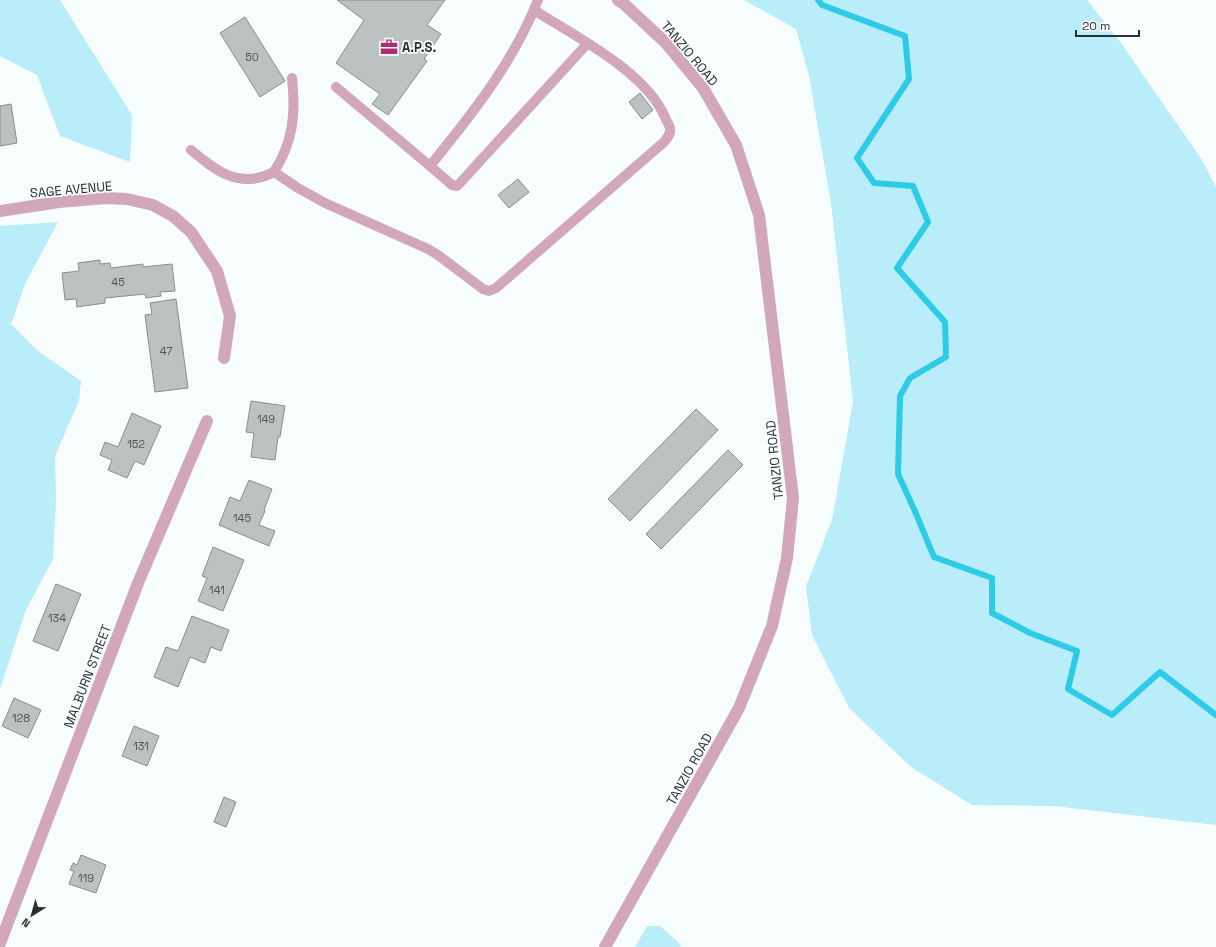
<svg xmlns="http://www.w3.org/2000/svg" width="1216" height="947" font-family="'Space Grotesk',sans-serif">
	<style>
		.green { fill: #b8edf9 }
		.lines { fill: none; stroke-linecap: round; stroke-linejoin: round }
		.stream { stroke: #2ecbe8; stroke-width: 6 }
		.building { fill: #bcc1c2; stroke: #898d8e }
		.lane { stroke: #d2a6bb; stroke-width: 10 }
		.street { stroke: #d2a6bb; stroke-width: 12 }
		.labels { text-anchor: middle; stroke-width: 3.5; stroke-linejoin: round; paint-order: stroke }
		.number-label { font-size: 11px; fill: #515454 }
		.poi-label { font-size: 13px; font-weight: bold; fill: #2d2f2f; stroke: #f7fcfd; text-anchor: start }
		.street-label { font-size: 13px; fill: #2d2f2f; stroke: #f7fcfd }
	</style>
	<rect width="100%" height="100%" fill="#f7fcfd"/>
	<g class="green">
		<polygon points="0,0 60,0 132,115 130,162 60,136 37,75 0,56"/>
		<polygon points="744,0 1087,0 1121,43 1202,160 1216,187 1216,825 1054,806 972,805 911,767 849,708 812,635 806,586 832,520 853,402 831,203 809,76 796,29"/>
		<polygon points="58,222 25,284 11,324 38,351 81,381 79,401 55,456 56,500 53,559 26,610 0,689 0,226"/>
		<polygon points="647,926 660,926 678,942 681,947 635,947"/>
	</g>
	<g class="lines">
		<polyline class="stream" points="818,0 822,5 905,36 909,79 857,158 874,183 913,186 928,222 897,268 945,322 946,357 910,378 900,396 898,474 914,509 934,557 992,578 992,613 1030,633 1077,651 1068,689 1112,715 1160,672 1216,715"/>
	</g>
	<g class="building">
		<polygon points="337,0 445,0 427,25 441,34 424,59 427,61 388,115 372,104 380,94 336,63 364,20"/>
		<polygon points="245,17 285,81 260,97 220,33"/>
		<polygon points="640,93 653,110 642,119 629,102"/>
		<polygon points="11,104 17,143 0,146 0,106"/>
		<polygon points="518,179 529,192 509,208 498,195"/>
		<polygon points="100,260 100,264 110,263 111,268 143,264 143,267 172,264 175,291 160,292 161,296 146,298 145,294 105,298 105,303 77,307 76,299 65,300 62,273 79,271 78,263"/>
		<polygon points="176,299 188,388 155,392 145,315 152,314 150,303"/>
		<polygon points="251,401 285,406 280,437 278,437 275,460 251,457 254,433 246,432"/>
		<polygon points="696,409 718,430 630,521 608,499"/>
		<polygon points="132,413 161,426 144,465 135,461 127,478 108,470 112,460 100,455 105,442 118,447"/>
		<polygon points="728,450 743,465 661,549 646,534"/>
		<polygon points="249,480 272,489 264,510 265,511 259,525 275,531 269,546 219,525 230,497 240,501"/>
		<polygon points="213,547 244,560 223,611 198,601 207,578 202,576"/>
		<polygon points="56,584 81,594 58,651 33,641"/>
		<polygon points="192,616 229,630 221,651 211,647 205,663 190,657 178,687 154,677 166,647 178,651"/>
		<polygon points="14,698 41,710 28,738 2,726"/>
		<polygon points="134,726 159,736 147,766 122,756"/>
		<polygon points="224,797 236,802 226,827 214,822"/>
		<polygon points="81,855 106,865 96,893 69,884 74,871 70,870 73,863 77,865"/>
	</g>
	<g class="lines">
		<g class="lane">
			<path d="M336 87 430 166C472 114 513 63 538 0"/>
			<path d="M191 150C216 171 240 190 274 172L298 188 325 203 428 249 438 255 483 289 489 291 496 288 664 142C667 138 671 134 670 129 670 125 666 121 665 117 645 71 576 37 534 10"/>
			<polyline points="430,166 452,185 457,186 460,183 587,44"/>
			<path d="M274 172C293 142 296 114 292 78"/>
		</g>
		<g class="street">
			<polyline points="0,211 59,202 106,198 127,199 153,205 173,216 191,232 217,271 230,316 224,358"/>
			<polyline points="0,943 138,583 207,421"/>
			<polyline points="605,947 739,708 772,626 787,558 793,498 759,215 736,145 703,88 665,42 624,4 618,0"/>
		</g>
	</g>
	<defs>
		<g id="office-bare" transform="scale(1.38)"><path d="M-6-3h4V-5.5h4V-3h4V5H-6ZM-1-4.5V-3h2v-1.5ZM-6 0V1H6V0Z" fill="#ad2d7a" stroke="#f7fcfd" stroke-width="2.5" paint-order="stroke"/></g>
	</defs>
	<g fill-rule="evenodd">
		<use href="#office-bare" x="389" y="47"/>
	</g>
	<g class="labels">
		<g class="number-label">
			<text x="252" y="61">50</text>
			<text x="118" y="286">45</text>
			<text x="166" y="355">47</text>
			<text x="266" y="423">149</text>
			<text x="136" y="448">152</text>
			<text x="242" y="522">145</text>
			<text x="217" y="594">141</text>
			<text x="57" y="622">134</text>
			<text x="21" y="722">128</text>
			<text x="141" y="750">131</text>
			<text x="86" y="882">119</text>
		</g>
		<g class="poi-label">
			<text x="402" y="52">A.P.S.</text>
		</g>
		<g class="street-label">
			<text transform="translate(690 53) rotate(50)" y="5">TANZIO ROAD</text>
			<text transform="translate(71 189) rotate(-5)" y="5">SAGE AVENUE</text>
			<text transform="translate(774 460) rotate(-96)" y="5">TANZIO ROAD</text>
			<text transform="translate(87 676) rotate(-69)" y="5">MALBURN STREET</text>
			<text transform="translate(689 769) rotate(-61)" y="5">TANZIO ROAD</text>
		</g>
	</g>
	<g transform="translate(32 915) rotate(217)" stroke="#f7fcfd" stroke-width="3" paint-order="stroke">
	<path d="M0-3L7 15L0 10L-7 15Z" fill="#2d2f2f"/>
	<text y="-6" font-size="11" font-weight="bold" text-anchor="middle" fill="#2d2f2f">N</text>
	</g>
	<path d="M1076 30v6h63v-6" fill="none" stroke="#2d2f2f" stroke-width="2"/>
	<text x="1082" y="30" font-size="12" fill="#2d2f2f" stroke="#f7fcfd" stroke-width="3" paint-order="stroke">20 m</text>
</svg>
